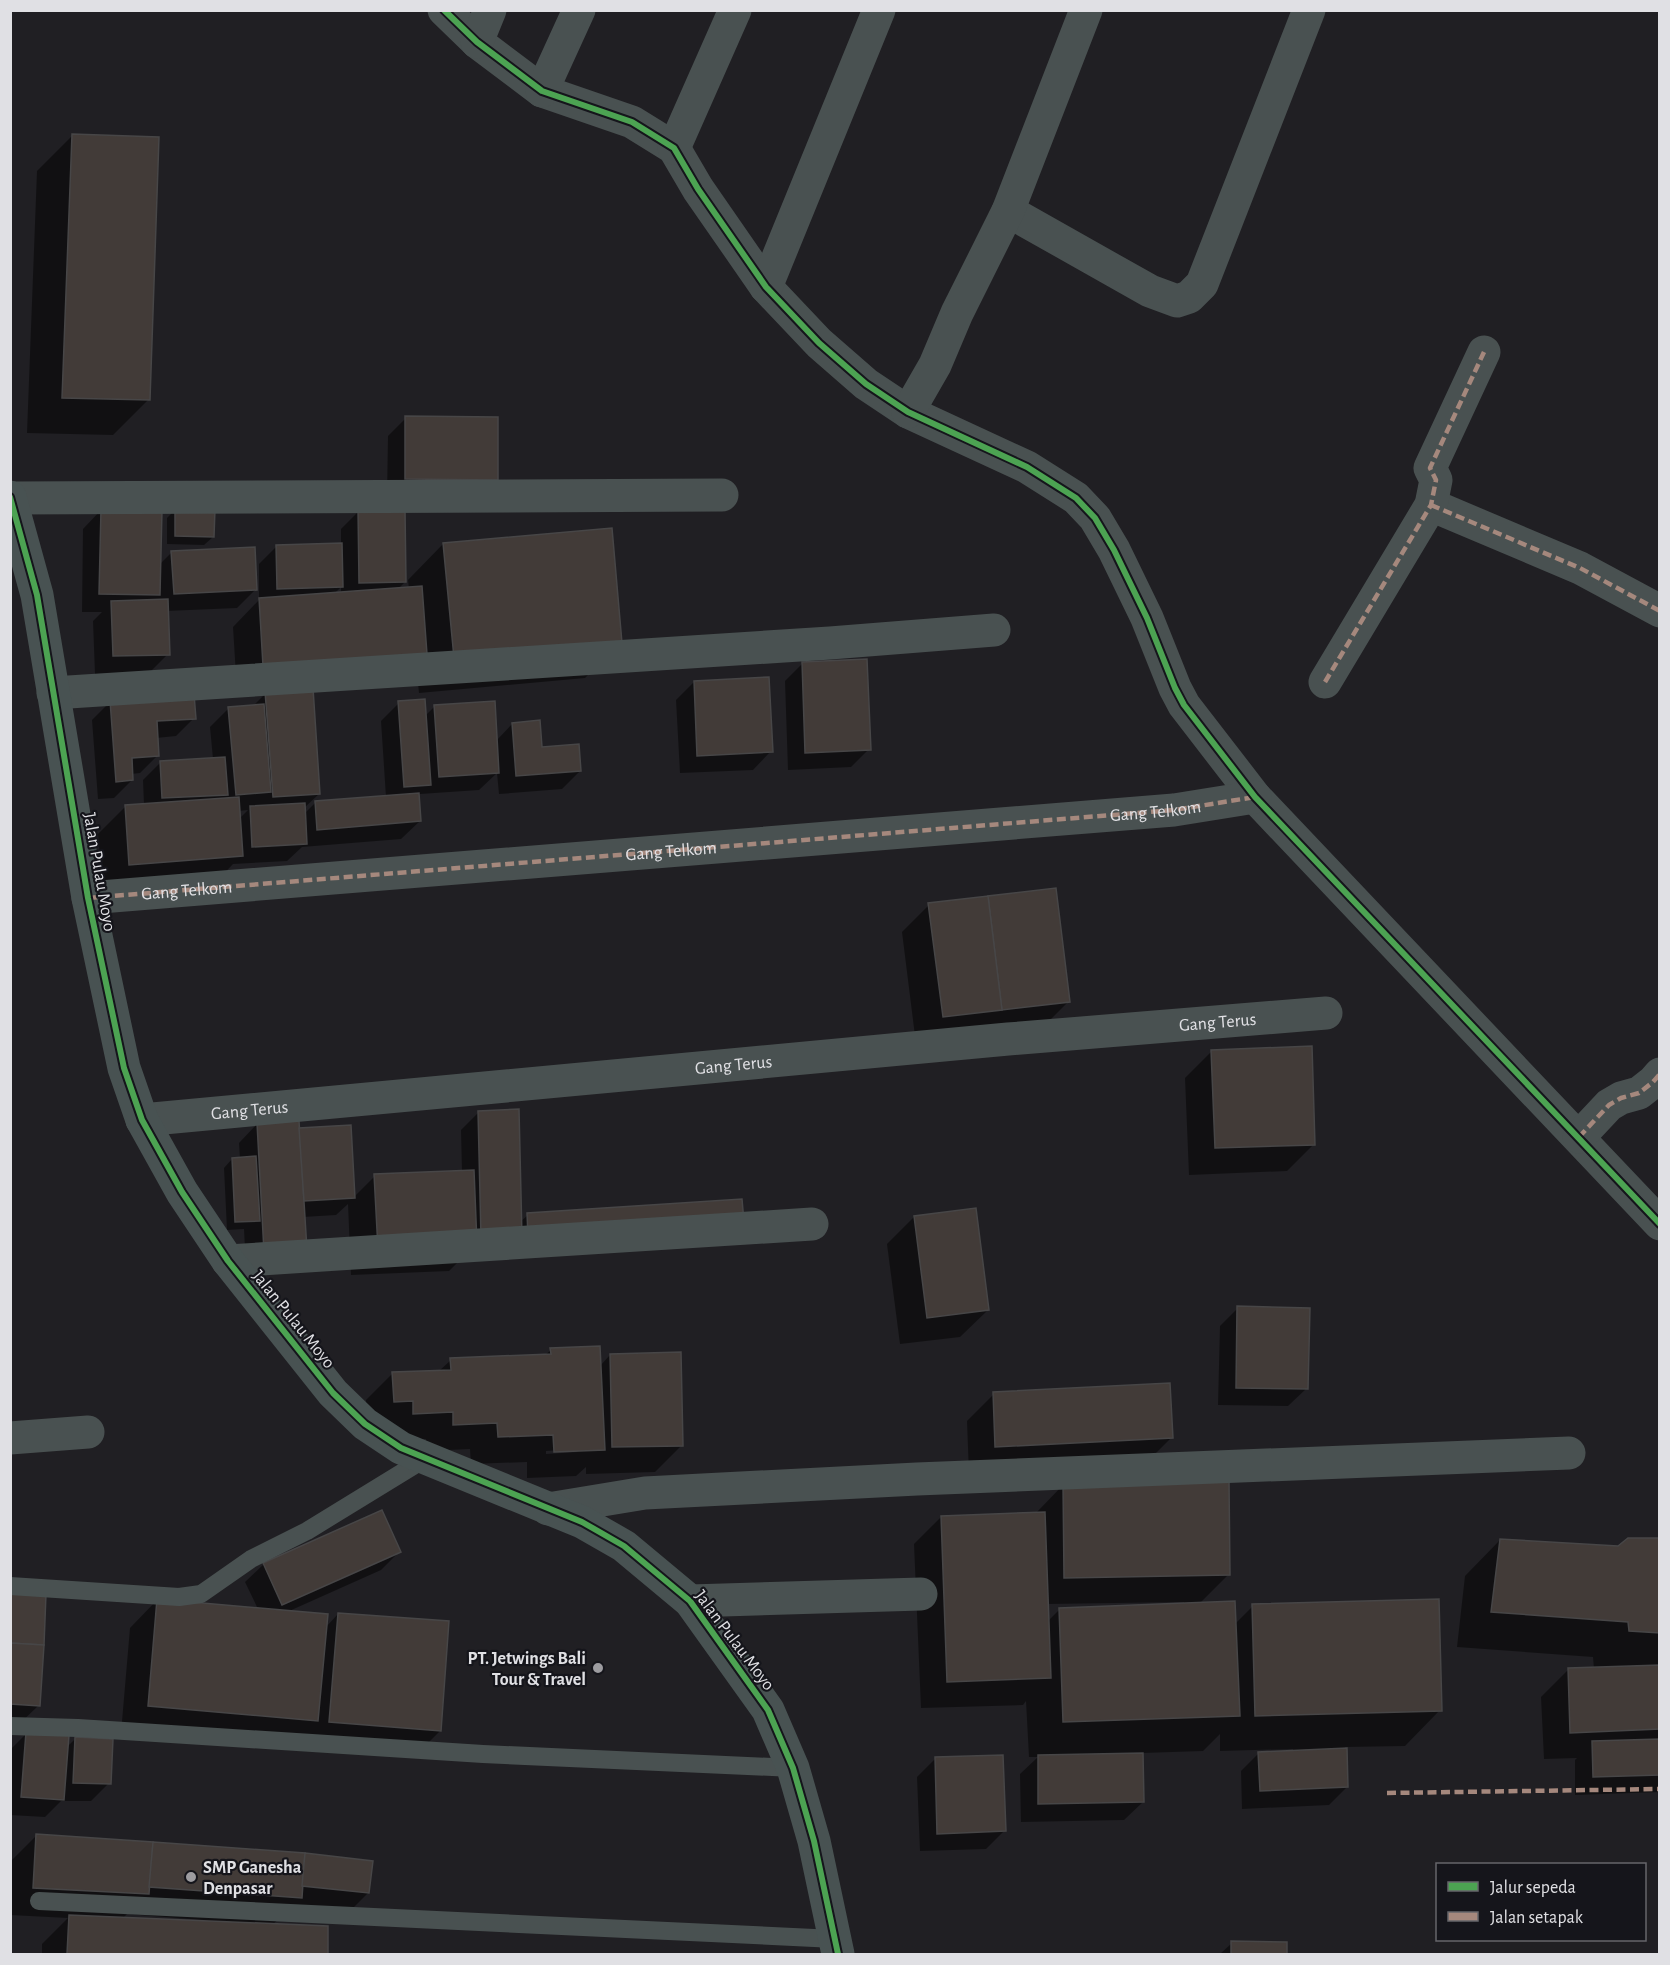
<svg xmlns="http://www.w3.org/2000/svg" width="1670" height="1965" font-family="'Alegreya Sans',sans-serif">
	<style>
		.shadow { fill: #0007; fill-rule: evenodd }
		.building { fill: #423b38; stroke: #474647; stroke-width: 1.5 }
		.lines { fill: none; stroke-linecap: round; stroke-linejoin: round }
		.lane { stroke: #495151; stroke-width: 18 }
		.street { stroke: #495151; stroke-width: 33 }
		.secondary { stroke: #485252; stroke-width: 33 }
		.quiet { stroke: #a5887d; stroke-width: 4.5; stroke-dasharray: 9 4.5; stroke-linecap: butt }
		.cycleway-casing { stroke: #15151b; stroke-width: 10 }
		.cycleway { stroke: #4ca352; stroke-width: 6 }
		.poi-dot { fill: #9d9ca0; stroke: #15151b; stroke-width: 2 }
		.labels { text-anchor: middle; stroke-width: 4.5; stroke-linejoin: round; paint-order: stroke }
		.street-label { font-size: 18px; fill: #e0e0e4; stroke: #15151b }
		.poi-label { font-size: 18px; font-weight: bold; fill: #e0e0e4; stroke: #15151b; text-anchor: end }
	</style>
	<rect width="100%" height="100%" fill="#201f23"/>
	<g class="shadow">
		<polygon points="72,136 148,400 113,435 27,433 37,171"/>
		<polygon points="406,418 496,480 387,497 388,436"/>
		<polygon points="176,509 213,537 204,545 167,544 167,518"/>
		<polygon points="101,510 159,565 172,552 255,590 237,608 166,611 168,654 150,672 95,674 93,621 102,612 82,612 83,529"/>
		<path d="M359 511 405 582 397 590 409 589 408 580 443 544 620 643 585 678 419 693 416 663 283 689 319 794 303 809 304 814 315 803 386 797 381 721 399 703 425 716 434 707 496 741 512 724 540 749 580 771 562 789 499 794 497 773 479 790 420 794 418 796 420 821 401 839 302 847 287 861 233 864 215 883 103 891 98 834 125 807 144 805 143 780 161 762 213 759 210 727 228 709 252 707 269 690 237 692 233 627 259 600V564L277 546 341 545V529ZM341 587V594H334ZM248 810 239 819 238 811Z"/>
		<polygon points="803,663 869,749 851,767 788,770 785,681"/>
		<polygon points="694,682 771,751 753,770 680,773 676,700"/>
		<polygon points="110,702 194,718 176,736 156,738 158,755 140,773 131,774 132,780 114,798 98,799 92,720"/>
		<polygon points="929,905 1068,1002 1041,1029 916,1044 902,932"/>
		<polygon points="1212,1051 1314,1144 1287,1171 1189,1175 1185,1078"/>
		<polygon points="479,1112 520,1222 528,1215 740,1201 464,1256 449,1271 351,1275 348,1204 336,1215 303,1217 246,1269 244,1229 227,1230 224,1168 232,1159 240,1159 239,1143 257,1124 298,1130 354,1197 375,1176 462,1172 461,1130"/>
		<polygon points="914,1217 988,1310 960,1337 900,1344 887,1244"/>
		<polygon points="1238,1308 1307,1388 1288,1406 1218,1405 1220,1326"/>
		<path d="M551 1350 600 1366 610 1355 682 1445 655 1472 586 1474V1467L576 1476 527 1478V1462L471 1464 470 1449 426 1451V1439L387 1440 367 1428 366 1400 393 1373 439 1371 451 1360 544 1356ZM577 1449V1452L546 1454V1451Z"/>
		<polygon points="994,1394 1171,1438 1144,1465 969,1474 967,1421"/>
		<path d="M1063 1485 1229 1574 1199 1604 1235 1624 1253 1606 1440 1710 1405 1746 1345 1747 1347 1787 1329 1805 1242 1809 1241 1771 1259 1753 1293 1752V1749L1220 1751V1734L1203 1751 1142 1753 1143 1802 1124 1820 1021 1822 1020 1774 1038 1757H1029L1026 1701 1023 1705 921 1708 914 1544 941 1517 1036 1513ZM1184 1602V1605L1060 1609 1047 1622V1604Z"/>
		<polygon points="1660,1539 1660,1792 1575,1795 1575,1760 1577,1758 1544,1759 1541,1697 1568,1670 1594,1669 1593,1657 1457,1647 1465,1576 1500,1540 1619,1548"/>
		<polygon points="399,1552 381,1570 287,1612 326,1627 338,1614 440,1731 413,1758 121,1733 130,1628 157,1600 258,1609 245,1582 264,1564"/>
		<polygon points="10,1594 39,1705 11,1732 10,1732"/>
		<polygon points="26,1734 66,1748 75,1739 109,1783 91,1801 61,1801 45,1817 10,1815 10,1750"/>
		<polygon points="935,1759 1004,1831 986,1849 920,1851 917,1777"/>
		<path d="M36 1836 368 1893 341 1920 284 1914 272 1925 326 1928V1954H42V1944L68 1918 10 1915V1862ZM127 1914 203 1920V1923L122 1919Z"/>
		<polygon points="1232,1943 1286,1943 1286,1954 1220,1954"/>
	</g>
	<g class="building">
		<polygon points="72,134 159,137 150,400 62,398"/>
		<polygon points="405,416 498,417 498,480 405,479"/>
		<polygon points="175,508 215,509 214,537 175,536"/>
		<polygon points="101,509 162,510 160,595 99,594"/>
		<polygon points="358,509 405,509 406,582 359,583"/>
		<polygon points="612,528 622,643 454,658 443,543"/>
		<polygon points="342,543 343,587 277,589 276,545"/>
		<polygon points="255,547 257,590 174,594 171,551"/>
		<polygon points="422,586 427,654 263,666 259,598"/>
		<polygon points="168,599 170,655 113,656 111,601"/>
		<polygon points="867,659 871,750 805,753 802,662"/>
		<polygon points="769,677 773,752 697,756 694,681"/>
		<polygon points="313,688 320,794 273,797 265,691"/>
		<polygon points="194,694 196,719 157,721 159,756 132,758 133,780 116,782 110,700"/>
		<polygon points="425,699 431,785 404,787 398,701"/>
		<polygon points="495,701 499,773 439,777 434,705"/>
		<polygon points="264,704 271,792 236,795 228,707"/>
		<polygon points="540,720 542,747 579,744 581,771 516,776 512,723"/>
		<polygon points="225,757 228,795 162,798 160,761"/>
		<polygon points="419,793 421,821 317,830 315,801"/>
		<polygon points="239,797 243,856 129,865 125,805"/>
		<polygon points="305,803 307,844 252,847 250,806"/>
		<polygon points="1056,888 1070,1002 1002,1010 988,896"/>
		<polygon points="988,896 1002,1010 943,1017 928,903"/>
		<polygon points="1312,1046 1315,1145 1215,1148 1211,1050"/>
		<polygon points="519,1109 522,1237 481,1238 478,1111"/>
		<polygon points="299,1121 307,1250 264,1252 257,1123"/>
		<polygon points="351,1125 355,1198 304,1201 299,1128"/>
		<polygon points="256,1156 260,1221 235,1222 232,1158"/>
		<polygon points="474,1170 477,1244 378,1249 374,1174"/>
		<polygon points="742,1199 744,1222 528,1237 527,1213"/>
		<polygon points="976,1208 989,1310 927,1318 914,1216"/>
		<polygon points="1237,1306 1310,1308 1308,1389 1236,1388"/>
		<polygon points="600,1346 605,1450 554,1452 553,1435 498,1437 497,1423 453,1425 453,1412 413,1414 413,1401 394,1402 392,1372 451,1370 450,1358 551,1354 550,1348"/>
		<polygon points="681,1352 683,1446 612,1447 610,1354"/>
		<polygon points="1170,1383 1173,1438 995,1447 993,1392"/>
		<polygon points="1229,1481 1230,1575 1064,1578 1063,1484"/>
		<polygon points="382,1510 401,1552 282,1605 263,1563"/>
		<polygon points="1045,1512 1051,1678 947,1682 941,1516"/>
		<polygon points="1628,1538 1660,1538 1660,1633 1629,1631 1628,1622 1491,1612 1500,1539 1618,1546"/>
		<polygon points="10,1592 46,1594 44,1645 10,1643"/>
		<polygon points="157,1599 328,1614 318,1721 148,1706"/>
		<polygon points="1439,1599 1442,1711 1255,1716 1252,1604"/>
		<polygon points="1235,1601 1240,1716 1063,1722 1059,1608"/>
		<polygon points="338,1613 449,1621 441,1731 329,1722"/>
		<polygon points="10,1643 44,1645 40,1706 10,1704"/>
		<polygon points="1660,1665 1660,1729 1570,1733 1568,1668"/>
		<polygon points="26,1732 69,1735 64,1800 21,1797"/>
		<polygon points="75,1737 113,1739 111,1784 73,1783"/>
		<polygon points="1660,1739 1660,1775 1593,1777 1592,1741"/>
		<polygon points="1347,1748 1348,1787 1260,1791 1258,1752"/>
		<polygon points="1143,1753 1144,1802 1038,1804 1038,1755"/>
		<polygon points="1003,1755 1006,1831 937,1834 935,1757"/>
		<polygon points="36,1834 153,1842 149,1894 33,1888"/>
		<polygon points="153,1842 305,1853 302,1898 149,1887"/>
		<polygon points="305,1853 373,1861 369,1893 302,1886"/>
		<polygon points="69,1915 328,1926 328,1954 67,1954"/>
		<polygon points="1231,1941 1287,1942 1287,1954 1231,1954"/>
	</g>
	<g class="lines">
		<g class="lane">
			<polyline points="10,1586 179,1597 201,1594 251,1559 307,1531 426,1458"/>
			<polyline points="10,1726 78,1728 483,1754 793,1768"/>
			<polyline points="39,1901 835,1939"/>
		</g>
		<g class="street">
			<polyline points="444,10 477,42 542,91 632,122 674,148 698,189 766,287 819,343 866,384 908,412 1027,467 1076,498 1095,518 1114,550 1147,618 1175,688 1184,705 1255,797 1660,1224"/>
			<polyline points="477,42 490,10"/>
			<polyline points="542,91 579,10"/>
			<polyline points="674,148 735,10"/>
			<polyline points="1008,211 1150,291 1177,301 1189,297 1202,284 1309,10"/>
			<polyline points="766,287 879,10"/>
			<polyline points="908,412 935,365 957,313 1008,211 1086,10"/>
			<polyline points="11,498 722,495"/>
			<polyline points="1431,505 1580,568 1660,611"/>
			<polyline points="1325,682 1431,505 1436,480 1430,468 1484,352"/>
			<polyline points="53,693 830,643 994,630"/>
			<polyline points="88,898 1174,810 1255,797"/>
			<path id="s1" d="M142 1120 1008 1039 1326 1013"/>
			<polyline points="1579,1137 1609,1105 1621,1098 1639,1093 1653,1082 1660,1074"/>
			<polyline points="228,1261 812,1224"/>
			<polyline points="10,1438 88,1432"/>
			<polyline points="548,1509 645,1493 917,1479 1569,1453"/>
			<polyline points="690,1601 921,1594"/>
		</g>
		<polyline class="secondary" points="10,497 37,595 88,898 124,1068 142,1120 182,1192 228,1261 333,1393 365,1424 401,1448 582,1522 624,1546 690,1601 768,1710 793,1768 814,1841 838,1954"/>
		<g class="quiet">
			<polyline points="1431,505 1580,568 1660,611"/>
			<polyline points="1325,682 1431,505 1436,480 1430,468 1484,352"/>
			<path id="s2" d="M88 898 1174 810 1255 797"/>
			<polyline points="1579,1137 1609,1105 1621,1098 1639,1093 1653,1082 1660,1074"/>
			<polyline points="1387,1793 1660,1789"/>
		</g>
		<g class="cycleway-casing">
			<g id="cycleway">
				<polyline points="444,10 477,42 542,91 632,122 674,148 698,189 766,287 819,343 866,384 908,412 1027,467 1076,498 1095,518 1114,550 1147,618 1175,688 1184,705 1255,797 1660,1224"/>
				<polyline points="10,497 37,595 88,898 124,1068 142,1120 182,1192 228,1261 333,1393 365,1424 401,1448 582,1522 624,1546 690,1601 768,1710 793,1768 814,1841 838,1954"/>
			</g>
		</g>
		<use href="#cycleway" class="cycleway"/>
	</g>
	<g class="poi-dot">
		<circle cx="598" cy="1668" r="6"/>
		<circle cx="191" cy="1877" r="6"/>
	</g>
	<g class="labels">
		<g class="street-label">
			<text dy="6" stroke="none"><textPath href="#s2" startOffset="1071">Gang Telkom</textPath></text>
			<text dy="6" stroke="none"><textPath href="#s2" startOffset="585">Gang Telkom</textPath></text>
			<text transform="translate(100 872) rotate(80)" y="6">Jalan Pulau Moyo</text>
			<text dy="6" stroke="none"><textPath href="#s2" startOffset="99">Gang Telkom</textPath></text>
			<text dy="6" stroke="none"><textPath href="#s1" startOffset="1080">Gang Terus</textPath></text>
			<text dy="6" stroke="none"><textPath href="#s1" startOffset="594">Gang Terus</textPath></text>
			<text dy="6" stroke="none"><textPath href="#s1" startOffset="108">Gang Terus</textPath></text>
			<text transform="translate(294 1319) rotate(51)" y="6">Jalan Pulau Moyo</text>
			<text transform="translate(735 1640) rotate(53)" y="6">Jalan Pulau Moyo</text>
		</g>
		<g class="poi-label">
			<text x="586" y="1664">PT. Jetwings Bali<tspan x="586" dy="21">Tour &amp; Travel</tspan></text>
			<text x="203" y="1873" text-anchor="start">SMP Ganesha<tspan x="203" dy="21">Denpasar</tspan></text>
		</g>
	</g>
	<rect width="1670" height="1965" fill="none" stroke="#e0e0e4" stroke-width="24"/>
	<rect x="1436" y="1863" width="210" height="78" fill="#15151b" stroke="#66666b" stroke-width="1.5"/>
	<rect x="1448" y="1882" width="30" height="9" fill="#4ca352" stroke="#66666b" stroke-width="1.5"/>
	<text x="1490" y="1893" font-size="18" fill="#e0e0e4">Jalur sepeda</text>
	<rect x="1448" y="1912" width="30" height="9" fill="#a5887d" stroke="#66666b" stroke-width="1.5"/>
	<text x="1490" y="1923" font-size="18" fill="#e0e0e4">Jalan setapak</text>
</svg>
